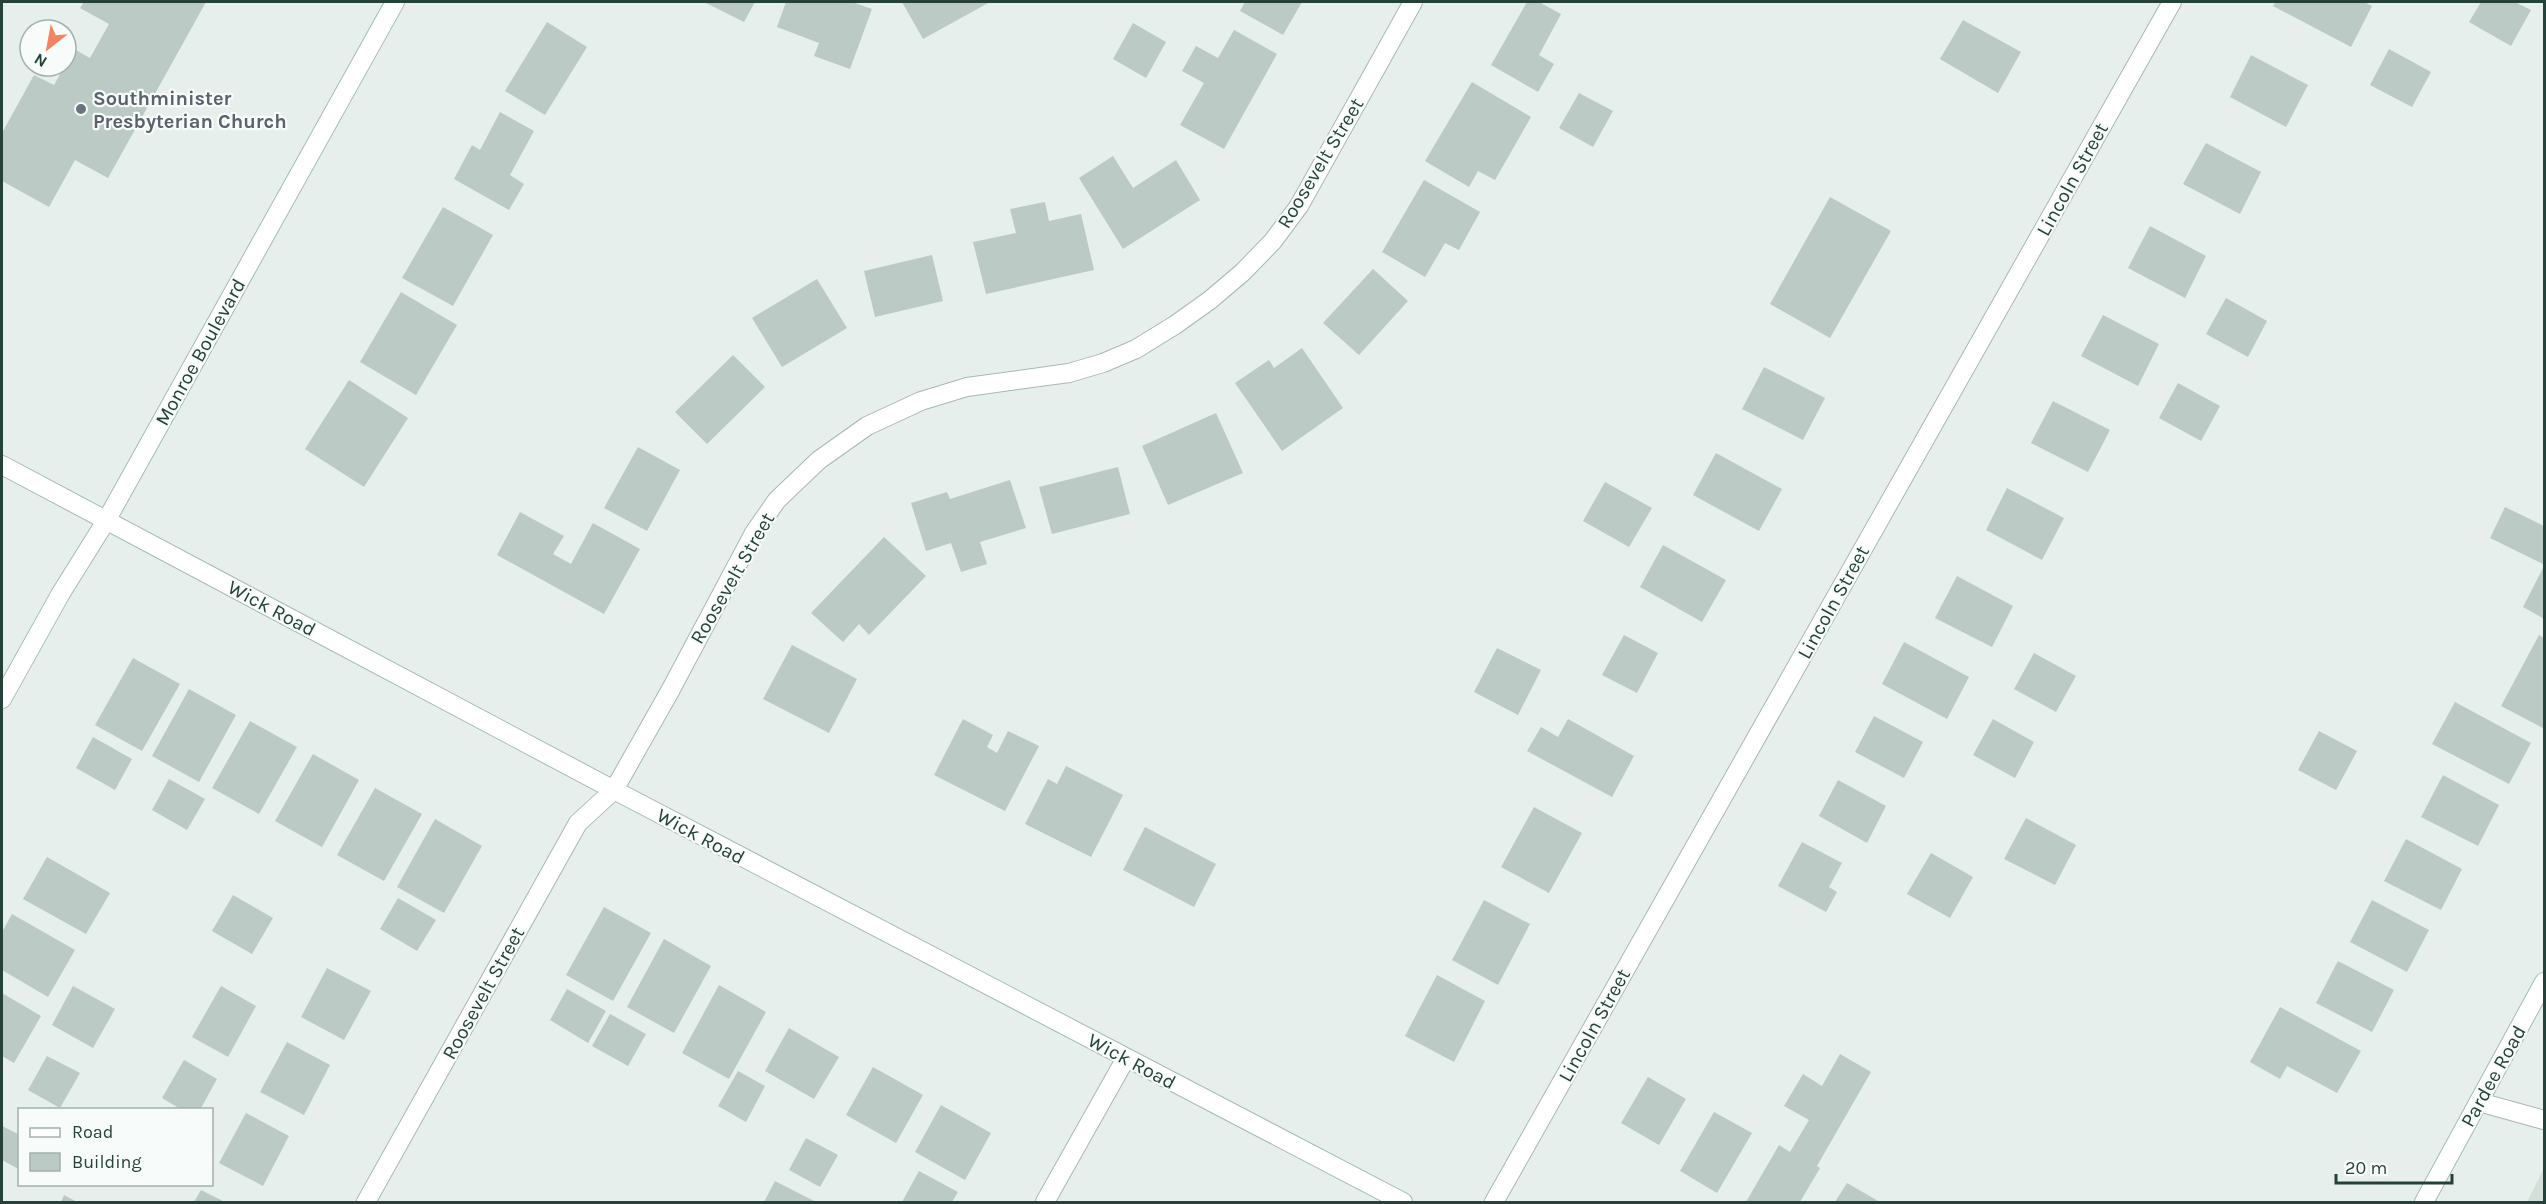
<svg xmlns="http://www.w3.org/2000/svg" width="2546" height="1204" font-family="Karla,sans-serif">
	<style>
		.built { fill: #d4dfda }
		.building { fill: #bbcac4 }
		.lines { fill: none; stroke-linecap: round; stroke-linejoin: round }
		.lane-casing { stroke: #a8b8b2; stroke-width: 20 }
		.street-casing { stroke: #a8b8b2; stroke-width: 20 }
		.secondary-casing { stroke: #a4bbb3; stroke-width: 20 }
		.lane { stroke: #fff; stroke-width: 18 }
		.street { stroke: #fff; stroke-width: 18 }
		.secondary { stroke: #fff; stroke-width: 18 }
		.worship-dot { fill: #6b7280; stroke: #f7fbf9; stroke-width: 2 }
		.labels { text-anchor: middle; stroke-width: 4.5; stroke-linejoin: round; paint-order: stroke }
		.worship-label { font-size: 20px; font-weight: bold; fill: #5b616d; stroke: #f7fbf9; text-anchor: start }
		.street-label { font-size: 20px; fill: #24423a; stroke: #f7fbf9 }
	</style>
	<rect width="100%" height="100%" fill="#e6efeb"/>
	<polygon class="built" points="2544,1168 2544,1202 2527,1202"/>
	<g class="building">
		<polygon points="84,2 206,2 108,178 75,160 49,207 2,181 2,133 34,75 54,85 74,49 90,58 109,24 80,8"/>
		<polygon points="704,2 755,2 744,22"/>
		<polygon points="786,2 852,2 872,9 850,69 814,56 819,43 777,27"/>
		<polygon points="902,2 990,2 923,39"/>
		<polygon points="1245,2 1302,2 1283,35 1240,11"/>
		<polygon points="1527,2 1539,2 1561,14 1539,55 1554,64 1538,92 1491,65"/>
		<polygon points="2276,2 2364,2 2372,6 2351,47 2273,6"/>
		<polygon points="2481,2 2515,2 2531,10 2511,46 2469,22"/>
		<polygon points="1963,20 2021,52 1998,93 1940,59"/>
		<polygon points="547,22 587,47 545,115 505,91"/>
		<polygon points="1133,23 1166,42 1146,78 1113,59"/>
		<polygon points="1234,30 1277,54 1224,149 1180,125 1204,83 1182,71 1196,46 1218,58"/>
		<polygon points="2389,49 2431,72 2412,107 2370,85"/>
		<polygon points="2251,55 2308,85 2286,127 2230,97"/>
		<polygon points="1472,82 1531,117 1495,180 1478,171 1469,187 1425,161"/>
		<polygon points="1579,93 1613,111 1593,147 1559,128"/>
		<polygon points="500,112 534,131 510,175 524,184 509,210 454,179 472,145 480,150"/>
		<polygon points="2206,143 2261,172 2240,214 2183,184"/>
		<polygon points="1113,156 1133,188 1176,160 1200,200 1123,249 1079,178"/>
		<polygon points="1424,180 1480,212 1459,250 1445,243 1425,277 1382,252"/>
		<polygon points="1830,197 1891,231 1830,338 1770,304"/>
		<polygon points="1045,202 1049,221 1081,214 1094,270 986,294 973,242 1016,233 1010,209"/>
		<polygon points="443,207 493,235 453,306 402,278"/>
		<polygon points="2150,226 2206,256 2185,298 2128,268"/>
		<polygon points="932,255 943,301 875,317 864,271"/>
		<polygon points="1373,269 1408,301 1359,355 1323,323"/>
		<polygon points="817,279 847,328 782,367 752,318"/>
		<polygon points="401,292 457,325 416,395 360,362"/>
		<polygon points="2226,298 2267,321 2248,357 2206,334"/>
		<polygon points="2103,315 2159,344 2138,386 2081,356"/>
		<polygon points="1302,348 1343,408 1282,451 1235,383 1269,360 1274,368"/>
		<polygon points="733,355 765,387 707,444 675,412"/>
		<polygon points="1764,367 1825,398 1803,440 1742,409"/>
		<polygon points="349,380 408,418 364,487 305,449"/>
		<polygon points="2178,383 2220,406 2201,441 2159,418"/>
		<polygon points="2053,401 2110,430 2088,472 2031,443"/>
		<polygon points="1216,413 1243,473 1168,505 1142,446"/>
		<polygon points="638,447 680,470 647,531 604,508"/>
		<polygon points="1716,453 1782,489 1759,531 1693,495"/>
		<polygon points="1118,467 1130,514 1052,534 1039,487"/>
		<polygon points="1010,480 1026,528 980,542 987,564 961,572 951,543 926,551 911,503 947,492 950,499"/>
		<polygon points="1605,482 1652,508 1629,547 1583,521"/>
		<polygon points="2007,488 2064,518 2042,560 1986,530"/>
		<polygon points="2505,507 2544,526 2543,564 2490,538"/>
		<polygon points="520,512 564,536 553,554 571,564 593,523 640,549 604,614 497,555"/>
		<polygon points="884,537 926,576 869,635 859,624 843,642 811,613"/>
		<polygon points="1663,545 1726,580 1702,622 1640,587"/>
		<polygon points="2544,566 2544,619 2523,607"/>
		<polygon points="1957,576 2013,606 1992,647 1935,618"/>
		<polygon points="1624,635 1658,653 1637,693 1602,675"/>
		<polygon points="2539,635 2544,638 2543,728 2501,706"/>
		<polygon points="1904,642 1969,677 1947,719 1882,684"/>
		<polygon points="792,645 857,679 829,733 763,699"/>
		<polygon points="1497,648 1541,670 1518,715 1474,692"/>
		<polygon points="2034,653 2076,676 2056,712 2014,689"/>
		<polygon points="133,658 180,684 142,751 95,725"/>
		<polygon points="189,689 236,715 199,782 152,756"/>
		<polygon points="2455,702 2531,743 2509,784 2432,744"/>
		<polygon points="1874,716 1923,742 1904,778 1855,752"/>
		<polygon points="963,719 993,735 987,747 997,753 1008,731 1039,746 1005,811 934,775"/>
		<polygon points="1568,719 1634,756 1612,797 1527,751 1541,727 1558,737"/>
		<polygon points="1993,719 2034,742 2015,778 1973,755"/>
		<polygon points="250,721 297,747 259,814 212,788"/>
		<polygon points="2319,731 2357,751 2336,790 2298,770"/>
		<polygon points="93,737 132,759 115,790 76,768"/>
		<polygon points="313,754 359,780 322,847 275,821"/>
		<polygon points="1066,766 1123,795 1091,857 1025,824 1048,779 1057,784"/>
		<polygon points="2443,775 2499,805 2478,846 2421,817"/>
		<polygon points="169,779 205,799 187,830 152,810"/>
		<polygon points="1838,780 1886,806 1867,843 1819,816"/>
		<polygon points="375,788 422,814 384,881 337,855"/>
		<polygon points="1534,807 1582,833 1549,893 1501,867"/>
		<polygon points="2026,818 2076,845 2055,885 2004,859"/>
		<polygon points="435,819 482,846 444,913 397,887"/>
		<polygon points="1145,827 1216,864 1194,907 1123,870"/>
		<polygon points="2406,839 2462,869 2441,910 2384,881"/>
		<polygon points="1802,842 1842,863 1829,887 1837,892 1826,912 1778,886"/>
		<polygon points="1931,853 1973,877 1950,918 1907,894"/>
		<polygon points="47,857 110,893 86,934 23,899"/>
		<polygon points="233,895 273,918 252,954 212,931"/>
		<polygon points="398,898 436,920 417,951 380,929"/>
		<polygon points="1484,900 1530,924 1498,985 1452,960"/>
		<polygon points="2372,900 2429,930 2407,972 2350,942"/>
		<polygon points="604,907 651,933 613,1001 566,975"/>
		<polygon points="12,914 75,950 48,997 2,970 2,932"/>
		<polygon points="664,939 711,966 674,1033 627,1007"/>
		<polygon points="2338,961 2394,990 2372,1032 2316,1003"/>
		<polygon points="327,968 371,991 344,1040 301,1017"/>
		<polygon points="1437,975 1485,1001 1454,1062 1405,1036"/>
		<polygon points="719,985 766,1012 729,1079 682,1053"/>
		<polygon points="73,986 115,1009 93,1048 52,1025"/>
		<polygon points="221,986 256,1006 228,1057 192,1037"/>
		<polygon points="567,989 606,1011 588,1043 550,1020"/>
		<polygon points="2,993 41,1016 14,1063 2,1056"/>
		<polygon points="2280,1007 2361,1051 2337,1093 2287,1066 2280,1079 2250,1062"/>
		<polygon points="610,1014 646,1034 628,1066 592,1046"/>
		<polygon points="789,1028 839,1057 814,1099 765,1071"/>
		<polygon points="287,1042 330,1065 304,1115 260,1092"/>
		<polygon points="1840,1054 1871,1072 1817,1166 1820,1168 1800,1202 1746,1202 1779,1145 1790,1152 1809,1120 1784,1106 1803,1074 1822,1086"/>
		<polygon points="47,1056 80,1073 60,1108 28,1090"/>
		<polygon points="184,1060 217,1079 200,1110 182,1110 162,1098"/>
		<polygon points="873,1067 923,1095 896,1143 846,1115"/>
		<polygon points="738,1071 765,1086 746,1122 718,1106"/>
		<polygon points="1648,1077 1686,1099 1659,1145 1621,1123"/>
		<polygon points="941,1105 991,1133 965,1180 915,1152"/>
		<polygon points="1714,1112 1752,1133 1717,1193 1680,1171"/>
		<polygon points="246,1113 289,1136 263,1186 219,1163"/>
		<polygon points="2,1126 20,1135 20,1170 2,1160"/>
		<polygon points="806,1138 838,1155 820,1187 789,1170"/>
		<polygon points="919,1171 958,1192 952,1202 902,1202"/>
		<polygon points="775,1181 816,1202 764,1202"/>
		<polygon points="1847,1183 1880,1202 1835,1202"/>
		<polygon points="201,1190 225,1202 194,1202"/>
		<polygon points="64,1195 77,1202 61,1202"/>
	</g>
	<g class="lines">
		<g class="lane-casing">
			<polyline id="lane" points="2479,1102 2544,1120"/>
		</g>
		<g class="street-casing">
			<g id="street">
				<polyline points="366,1202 578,823 614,790 670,691 754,533 777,500 819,460 867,426 921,401 967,387 1069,373 1103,363 1136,349 1175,325 1210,300 1243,272 1273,241 1299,206 1413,2"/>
				<polyline points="1045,1202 1126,1058"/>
				<polyline points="1494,1202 2172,2"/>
			</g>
		</g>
		<g class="secondary-casing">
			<g id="secondary">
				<polyline points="2,465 614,790 1403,1202"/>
				<polyline points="2,699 61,593 106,521 395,2"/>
				<polyline points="2424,1202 2544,982"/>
			</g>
		</g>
		<use href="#lane" class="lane"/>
		<use href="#street" class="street"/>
		<use href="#secondary" class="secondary"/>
	</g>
	<circle class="worship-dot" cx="81" cy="109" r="6"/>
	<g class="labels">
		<g class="worship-label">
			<text x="93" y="105">Southminister<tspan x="93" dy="23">Presbyterian Church</tspan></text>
		</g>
		<g class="street-label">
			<text transform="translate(1320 163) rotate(-59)" y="7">Roosevelt Street</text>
			<text transform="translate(2072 179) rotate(-61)" y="7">Lincoln Street</text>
			<text transform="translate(200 352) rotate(-61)" y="7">Monroe Boulevard</text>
			<text transform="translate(732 578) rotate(-60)" y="7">Roosevelt Street</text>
			<text transform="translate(1833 602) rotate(-61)" y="7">Lincoln Street</text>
			<text transform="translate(272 608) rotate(28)" y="7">Wick Road</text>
			<text transform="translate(701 836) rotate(28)" y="7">Wick Road</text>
			<text transform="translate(483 993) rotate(-61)" y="7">Roosevelt Street</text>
			<text transform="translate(1594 1025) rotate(-61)" y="7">Lincoln Street</text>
			<text transform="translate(1132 1061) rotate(28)" y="7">Wick Road</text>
			<text transform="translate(2493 1076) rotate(-61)" y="7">Pardee Road</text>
		</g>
	</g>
	<rect width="2546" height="1204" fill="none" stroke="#24423a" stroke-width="6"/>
	<rect x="18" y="1108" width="195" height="78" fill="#f7fbf9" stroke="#a3b1ad" stroke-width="1.5"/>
	<rect x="30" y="1128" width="30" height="9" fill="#ffffff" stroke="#a3b1ad" stroke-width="1.5"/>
	<text x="72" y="1138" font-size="18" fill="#24423a">Road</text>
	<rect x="30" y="1153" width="30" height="18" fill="#bbcac4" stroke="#a3b1ad" stroke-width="1.5"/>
	<text x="72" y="1168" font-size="18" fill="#24423a">Building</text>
	<g transform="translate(48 48) rotate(211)"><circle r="28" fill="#f7fbf9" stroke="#a3b1ad" stroke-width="1.5"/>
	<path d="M0-4.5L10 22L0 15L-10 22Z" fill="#f4845f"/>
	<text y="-9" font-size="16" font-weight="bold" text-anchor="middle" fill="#24423a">N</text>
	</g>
	<path d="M2336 1174v9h116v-9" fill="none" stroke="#24423a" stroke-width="3"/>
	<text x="2345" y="1174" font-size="18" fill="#24423a" stroke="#f7fbf9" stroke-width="4.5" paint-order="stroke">20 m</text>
</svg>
